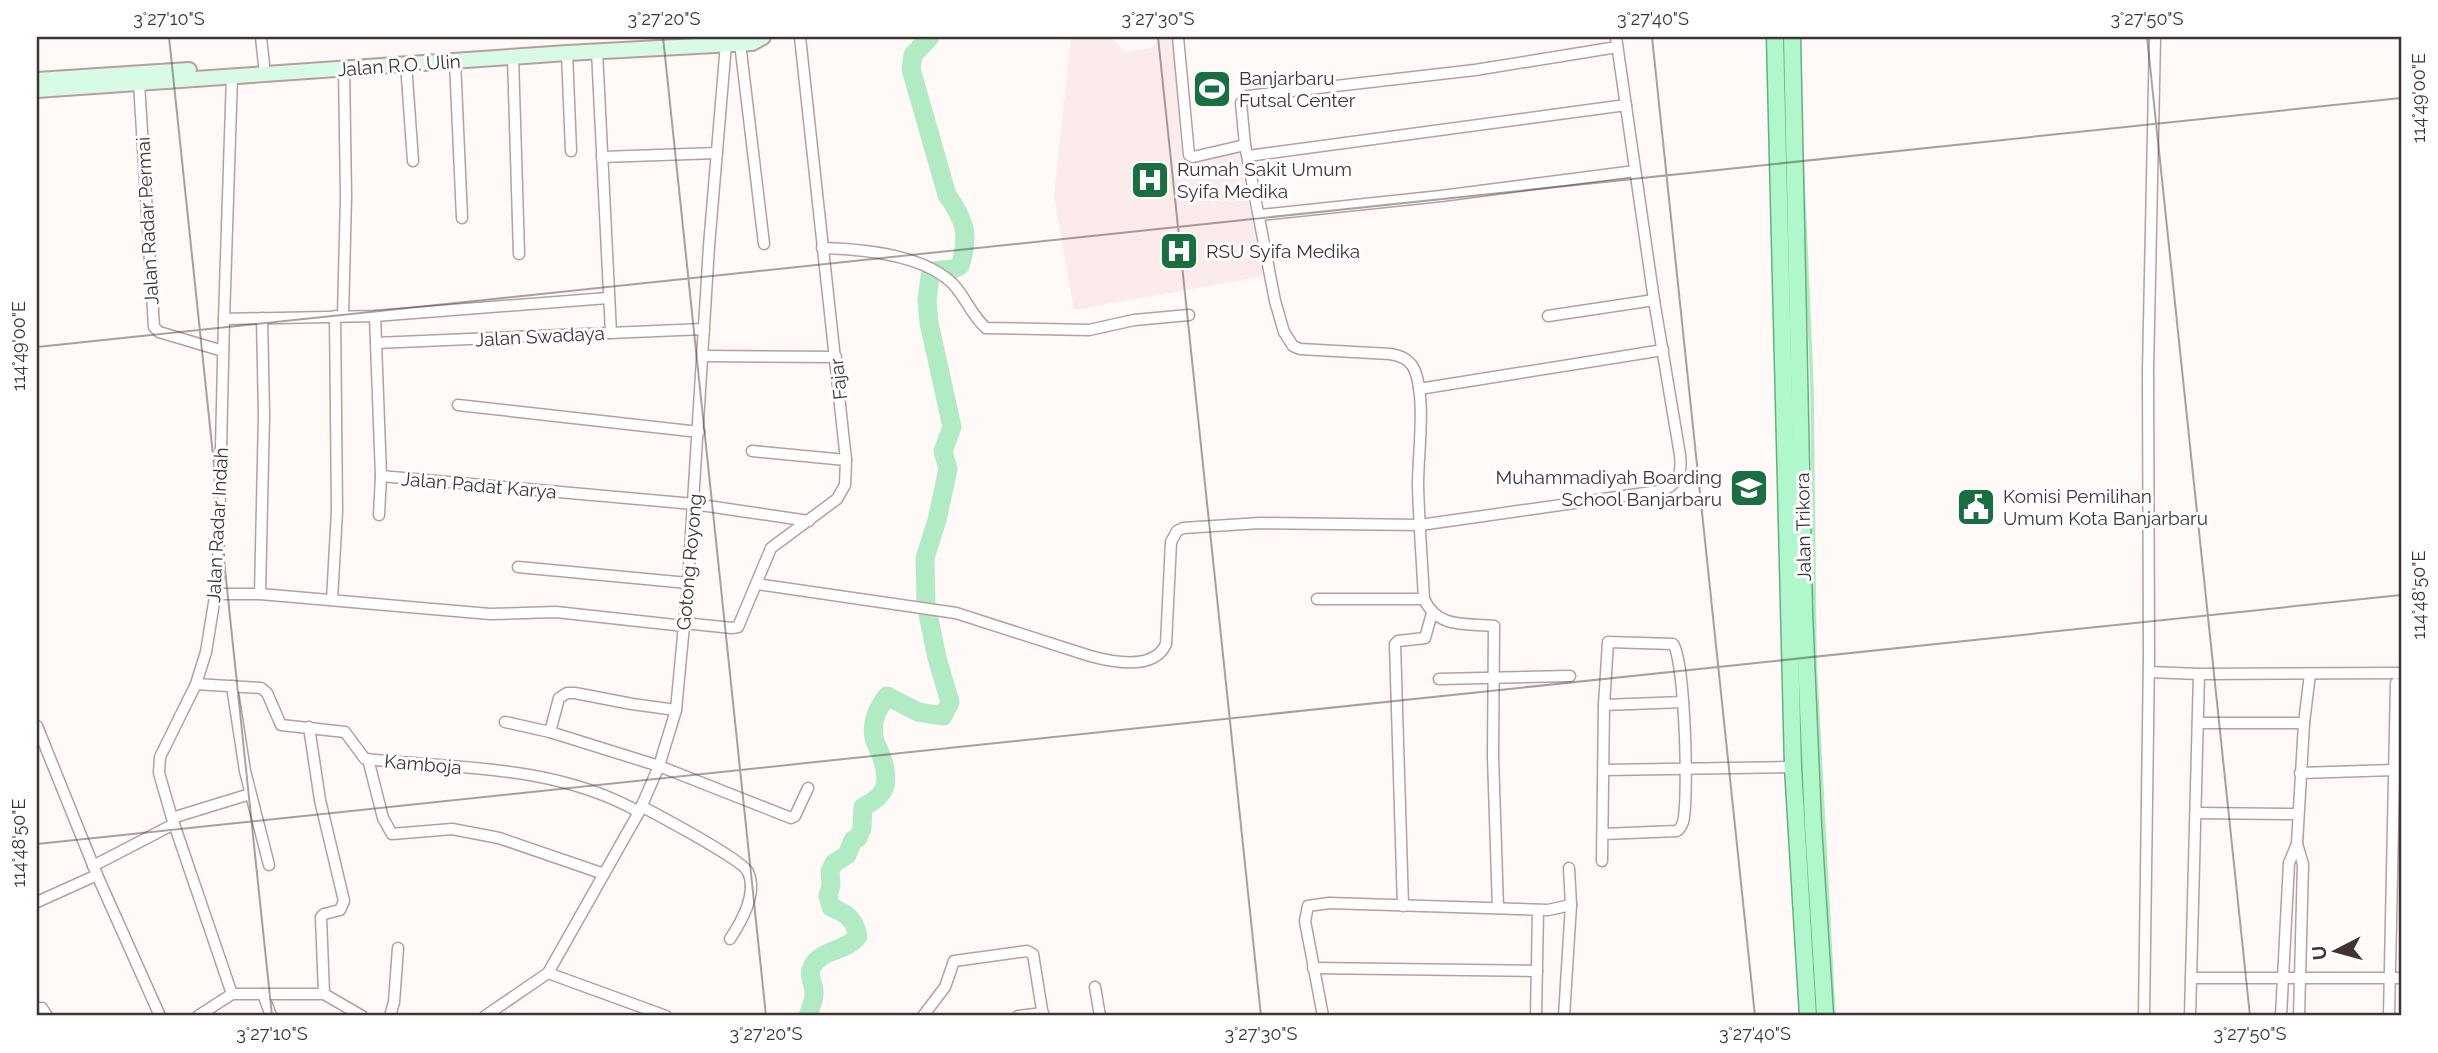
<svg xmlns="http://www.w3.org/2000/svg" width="2438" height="1053" font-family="Raleway,sans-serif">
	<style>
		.built { fill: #fbebea }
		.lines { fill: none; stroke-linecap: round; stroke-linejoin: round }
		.stream { stroke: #b1ebc3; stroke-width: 3.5 }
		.river { stroke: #b1ebc3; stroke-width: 19 }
		.minor-casing { stroke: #ba9e9b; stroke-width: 13 }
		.secondary-casing { stroke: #ba9e9b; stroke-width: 18 }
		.primary-casing { stroke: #66b07f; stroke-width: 19 }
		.minor { stroke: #fff; stroke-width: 10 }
		.secondary { stroke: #d7fbe5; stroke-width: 14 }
		.primary { stroke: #b0f8cb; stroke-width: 16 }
		.ticks { fill: none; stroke: #3f3433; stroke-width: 2; stroke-opacity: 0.45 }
		.labels { text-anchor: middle; stroke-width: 6; stroke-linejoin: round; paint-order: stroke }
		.street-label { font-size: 19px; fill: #3f3433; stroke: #fff }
		.poi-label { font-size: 19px; fill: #3f3433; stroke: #fff; text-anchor: start }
		.neatline { fill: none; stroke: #3f3433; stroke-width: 2.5 }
		.ticks-label { font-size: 18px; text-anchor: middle; fill: #3f3433 }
	</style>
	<rect width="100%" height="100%" fill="#fff9f8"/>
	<polygon class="built" points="1071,37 1111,37 1125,52 1152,48 1160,37 1173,37 1182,162 1239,152 1263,276 1074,310 1054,196"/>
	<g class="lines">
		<polyline class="stream" points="1802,154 1812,387 1815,659 1834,1016"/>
		<path class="river" d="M808 1016C810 1009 814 1001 814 994 815 984 807 976 812 967 820 949 847 952 858 936 854 918 847 914 831 907L828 896 831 885 830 871 834 863 847 855 853 840 858 838 862 828 863 807C887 795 890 783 882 758 880 751 875 744 874 737 871 721 878 708 887 696L918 712 943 716 950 702 937 658 926 604 925 558 937 520 948 469 943 451 952 427 929 323 927 300 930 277 934 271 953 269 960 266C970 236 965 220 947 195L911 69 913 55 930 37"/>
		<g class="minor-casing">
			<g id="minor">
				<polyline points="261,37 264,65"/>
				<polyline points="1178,37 1189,155 1193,157 1245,145"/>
				<polyline points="740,43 764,244"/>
				<polyline points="597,51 611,333"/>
				<polyline points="567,53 571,151"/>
				<polyline points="513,57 519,254"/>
				<polyline points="455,61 462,218"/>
				<polyline points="406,64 413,161"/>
				<polyline points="232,76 224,319 218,578 206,652 196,684 160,757 159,773 172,818 232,994"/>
				<polyline points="139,83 154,327 159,332 223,351"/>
				<polyline points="1248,156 1626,105"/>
				<polyline points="602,157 717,153"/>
				<polyline points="1260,215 1441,196 1635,171"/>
				<path d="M822 248C862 249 923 254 953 284 966 298 972 316 986 328L1089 330 1134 320 1189 315"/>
				<polyline points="343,316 346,197 344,68"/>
				<polyline points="375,316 381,476 694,504 809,521"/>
				<polyline points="1548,316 1654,300"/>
				<polyline points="224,319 375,316 608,298"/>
				<polyline points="376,343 704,329"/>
				<polyline points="703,356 836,357"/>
				<polyline points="1419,389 1663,350"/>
				<polyline points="458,405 699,432"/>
				<polyline points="752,451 846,460"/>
				<polyline points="379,515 381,476"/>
				<polyline points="518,567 688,583"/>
				<path d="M757 584 956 613 1090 656C1112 662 1154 671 1166 644L1171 542 1177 531 1183 528 1260 523 1420 525 1659 491C1679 486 1682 473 1680 455L1654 300 1616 37"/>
				<polyline points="216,594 260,594 490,614 556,612 684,626"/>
				<polyline points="260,594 264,415 262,318"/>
				<polyline points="1317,599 1424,599"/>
				<polyline points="332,600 337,511 335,316"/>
				<polyline points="684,623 732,628 738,627 771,548 837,499 845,485 846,460 800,37"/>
				<polyline points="2149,672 2199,674 2401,673"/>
				<polyline points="1439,679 1570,676"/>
				<path d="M196 684 261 688 267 693 281 725 345 732 365 759C456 768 557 765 639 812"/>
				<polyline points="232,686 245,771 269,865"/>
				<polyline points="1604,705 1683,702"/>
				<polyline points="505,722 550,732 659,766 791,818 795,816 808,788"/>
				<polyline points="2198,723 2304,723 2297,844 2303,864 2299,1016"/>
				<polyline points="2304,723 2310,674"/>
				<polyline points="37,726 97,875 160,1016"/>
				<polyline points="309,727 320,800 344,901 340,910 324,914 321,917 324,994"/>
				<polyline points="550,732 559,698 567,693 575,693 632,704 676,710"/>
				<polyline points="368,759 383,818 392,834 452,829 499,838 604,874"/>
				<polyline points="1604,770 1793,767"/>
				<polyline points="2300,773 2394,770"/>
				<path d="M641 806C658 815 743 860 748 872 758 894 741 922 730 939"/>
				<polyline points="2197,813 2298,814"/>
				<polyline points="172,818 250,794"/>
				<path d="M1602 861 1604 705 1608 642 1673 644C1685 660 1689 800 1683 822 1681 828 1681 827 1677 831L1603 834"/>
				<polyline points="93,866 174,824"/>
				<polyline points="37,902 97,875"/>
				<polyline points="1403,906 1395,644 1398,641 1425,638 1432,613"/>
				<path d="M1498 908 1493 757 1494 626C1465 623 1438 629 1424 599 1422 561 1419 523 1418 485 1418 454 1426 399 1415 371 1410 359 1401 356 1390 354L1300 349 1293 346 1284 332 1275 301 1245 145 1241 103 1248 96 1475 70 1617 47"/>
				<polyline points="1313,968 1537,971"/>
				<polyline points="548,973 666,1016"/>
				<polyline points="2191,978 2401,978"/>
				<polyline points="1095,987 1100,1016"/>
				<polyline points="263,994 271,1016"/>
				<polyline points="37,1008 42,1008 47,1016"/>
				<polyline points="198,1016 232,994 324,994 362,1016"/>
				<polyline points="390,1016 394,1002 398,948"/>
				<polyline points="485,1016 548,973 639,812 659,766 676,710 688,583 709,246 726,44"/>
				<polyline points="923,1016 945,987 954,961 1027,951 1033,954 1043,1016"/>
				<polyline points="1018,1016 1043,1013"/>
				<polyline points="1323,1016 1305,921 1308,906 1329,903 1548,910 1571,905 1569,868"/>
				<polyline points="1536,1016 1538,911"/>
				<polyline points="1564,1016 1571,905"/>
				<polyline points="2144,1016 2149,656 2148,371 2155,37"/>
				<polyline points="2190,1016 2199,674"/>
				<polyline points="2281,1016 2289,863 2297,844"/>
				<polyline points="2389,1016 2396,683"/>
			</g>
		</g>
		<g class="secondary-casing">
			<g id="secondary">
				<polyline points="37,80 189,70"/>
				<polyline points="37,90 567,53 752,43 763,37"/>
			</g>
		</g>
		<g class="primary-casing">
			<g id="primary">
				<polyline points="1775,37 1793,767 1808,1016"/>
				<polyline points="1792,37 1804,612 1813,825 1825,1016"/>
			</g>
		</g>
		<use href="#minor" class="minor"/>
		<use href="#secondary" class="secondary"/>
		<use href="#primary" class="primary"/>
	</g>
	<path class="ticks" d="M169 37 272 1016M663 37 766 1016M1158 37 1261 1016M1652 37 1755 1016M2147 37 2250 1016M37 347 2401 98M37 844 2401 595"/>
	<defs>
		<g id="stadium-square" transform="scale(2.0125)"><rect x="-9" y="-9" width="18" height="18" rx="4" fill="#1a6f41" stroke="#fff"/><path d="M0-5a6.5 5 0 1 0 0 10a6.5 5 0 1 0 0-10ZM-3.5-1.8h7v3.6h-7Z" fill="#fff"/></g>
		<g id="hospital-square" transform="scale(2.0125)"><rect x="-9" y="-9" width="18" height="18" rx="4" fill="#1a6f41" stroke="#fff"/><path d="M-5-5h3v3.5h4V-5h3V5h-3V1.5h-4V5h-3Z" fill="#fff"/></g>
		<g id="school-square" transform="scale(2.0125)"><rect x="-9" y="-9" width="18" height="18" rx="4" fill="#1a6f41" stroke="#fff"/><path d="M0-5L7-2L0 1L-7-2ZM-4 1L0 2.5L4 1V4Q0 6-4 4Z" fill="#fff"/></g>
		<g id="civic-square" transform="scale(2.0125)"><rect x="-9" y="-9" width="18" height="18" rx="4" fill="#1a6f41" stroke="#fff"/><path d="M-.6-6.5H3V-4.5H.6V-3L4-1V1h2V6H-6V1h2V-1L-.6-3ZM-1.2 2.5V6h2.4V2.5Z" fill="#fff"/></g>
	</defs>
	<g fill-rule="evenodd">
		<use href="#stadium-square" x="1212" y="89"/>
		<use href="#hospital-square" x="1150" y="180"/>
		<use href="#hospital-square" x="1179" y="251"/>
		<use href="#school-square" x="1749" y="488"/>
		<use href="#civic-square" x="1976" y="507"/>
	</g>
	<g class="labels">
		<g class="street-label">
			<text transform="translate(399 65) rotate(-4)" y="7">Jalan R.O. Ulin</text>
			<text transform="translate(147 221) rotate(-93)" y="7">Jalan Radar Permai</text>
			<text transform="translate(540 336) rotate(-3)" y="7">Jalan Swadaya</text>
			<text transform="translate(838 379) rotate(-96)" y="7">Fajar</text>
			<text transform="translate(479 485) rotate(5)" y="7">Jalan Padat Karya</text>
			<text transform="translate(217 525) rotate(-87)" y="7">Jalan Radar Indah</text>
			<text transform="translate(1803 527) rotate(-91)" y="7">Jalan Trikora</text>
			<text transform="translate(689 562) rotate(-85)" y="7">Gotong Royong</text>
			<text transform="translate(423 764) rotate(5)" y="7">Kamboja</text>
		</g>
		<g class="poi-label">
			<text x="1239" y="85">Banjarbaru<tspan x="1239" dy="22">Futsal Center</tspan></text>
			<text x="1177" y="176">Rumah Sakit Umum<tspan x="1177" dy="22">Syifa Medika</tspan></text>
			<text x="1206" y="258">RSU Syifa Medika</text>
			<text x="1722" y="484" text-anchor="end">Muhammadiyah Boarding<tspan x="1722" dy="22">School Banjarbaru</tspan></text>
			<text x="2003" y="503">Komisi Pemilihan<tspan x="2003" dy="22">Umum Kota Banjarbaru</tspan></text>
		</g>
	</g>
	<rect width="2438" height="1053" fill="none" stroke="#ffffff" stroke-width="77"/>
	<g transform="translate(2336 951) rotate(264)" stroke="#ffffff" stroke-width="5" paint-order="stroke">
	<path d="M0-5L12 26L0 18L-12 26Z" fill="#3f3433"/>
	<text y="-10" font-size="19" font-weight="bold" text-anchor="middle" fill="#3f3433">U</text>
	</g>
	<rect x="38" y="38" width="2362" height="976" class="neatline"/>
	<g class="ticks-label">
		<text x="169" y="25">3°27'10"S</text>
		<text x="664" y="25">3°27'20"S</text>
		<text x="1158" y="25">3°27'30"S</text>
		<text x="1653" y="25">3°27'40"S</text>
		<text x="2147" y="25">3°27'50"S</text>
		<text transform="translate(2419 98) rotate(-90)" y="6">114°49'00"E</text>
		<text transform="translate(19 346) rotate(-90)" y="6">114°49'00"E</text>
		<text transform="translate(2419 595) rotate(-90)" y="6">114°48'50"E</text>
		<text transform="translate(19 843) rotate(-90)" y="6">114°48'50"E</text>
		<text x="272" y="1040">3°27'10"S</text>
		<text x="766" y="1040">3°27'20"S</text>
		<text x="1261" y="1040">3°27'30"S</text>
		<text x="1755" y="1040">3°27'40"S</text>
		<text x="2250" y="1040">3°27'50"S</text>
	</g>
</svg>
